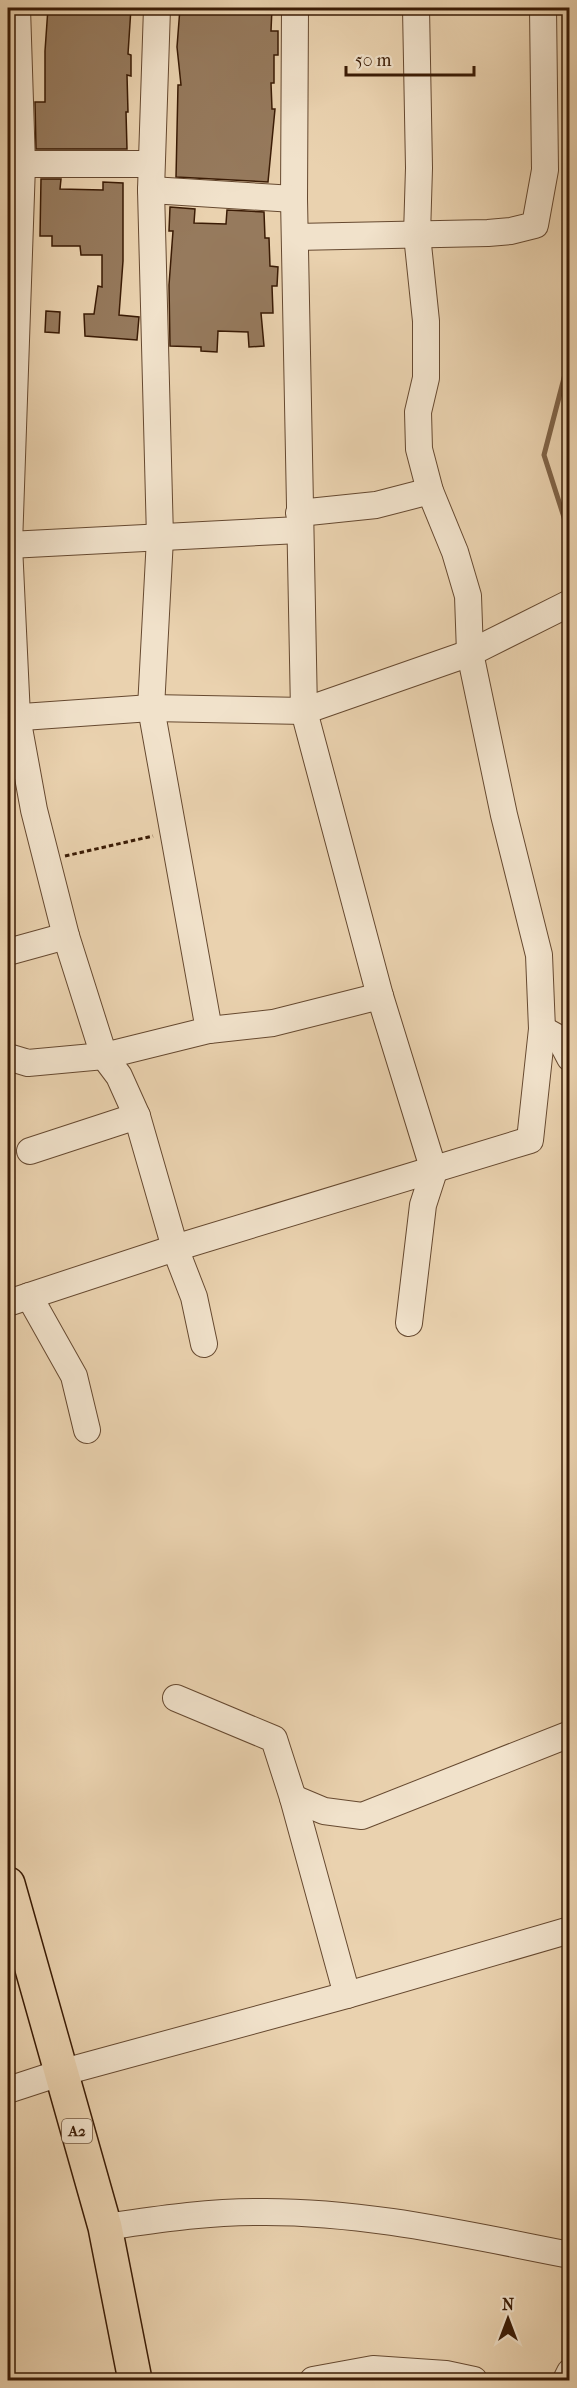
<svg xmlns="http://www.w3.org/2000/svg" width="577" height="2388" font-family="'IM FELL French Canon',serif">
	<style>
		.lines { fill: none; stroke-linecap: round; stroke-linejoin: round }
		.stream { stroke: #806448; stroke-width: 5 }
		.building { fill: #967a5d; stroke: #3a1b05; stroke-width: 1.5 }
		.minor-casing { stroke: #664930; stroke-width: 28 }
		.highway-casing { stroke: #3a1b05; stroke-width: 36 }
		.path { stroke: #3a1b05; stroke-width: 3; stroke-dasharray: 4.5 3; stroke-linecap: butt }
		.minor { stroke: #f1e2cb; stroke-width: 26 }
		.highway { stroke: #ead2af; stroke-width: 33 }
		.labels { text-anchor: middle; stroke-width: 5; stroke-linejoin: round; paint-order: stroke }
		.shield { fill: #f1e2cb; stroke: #715740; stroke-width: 1.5 }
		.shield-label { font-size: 15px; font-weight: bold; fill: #3a1b05 }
	</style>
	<rect width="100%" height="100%" fill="#ead2af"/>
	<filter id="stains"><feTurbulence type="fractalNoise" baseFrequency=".00333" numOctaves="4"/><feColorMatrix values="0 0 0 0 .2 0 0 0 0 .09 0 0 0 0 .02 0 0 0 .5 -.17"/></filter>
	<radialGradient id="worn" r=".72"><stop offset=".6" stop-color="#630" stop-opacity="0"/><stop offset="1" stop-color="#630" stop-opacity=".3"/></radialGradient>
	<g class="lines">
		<polyline class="stream" points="570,355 544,455 570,536"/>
	</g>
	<g class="building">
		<polygon points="48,8 131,8 128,54 131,55 131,76 127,75 128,112 126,112 127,149 36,149 35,102 45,102 45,51"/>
		<polygon points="180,8 272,8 271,31 278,31 278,55 274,55 274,83 271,83 272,109 275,109 268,182 176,177 178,85 181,85 177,47"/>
		<polygon points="41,179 61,179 60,189 103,190 103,182 123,183 123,261 119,315 139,317 137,340 85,336 84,314 94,314 98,286 102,287 102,255 81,255 80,246 52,246 52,236 40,236"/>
		<polygon points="170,207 195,209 194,223 226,224 227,210 264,212 265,238 269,238 270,266 278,267 277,286 272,286 273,313 261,313 264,346 249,347 248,332 218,331 217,352 201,351 201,347 170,346 169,285 173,231 169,231"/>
		<polygon points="46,311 60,312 59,333 45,332"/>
	</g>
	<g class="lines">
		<g class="minor-casing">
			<g id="minor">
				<polyline points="17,8 22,165 9,545 17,717 34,810 66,936 104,1056 119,1076 137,1116 175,1248 194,1297 204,1344"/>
				<polyline points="157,8 151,190 160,538 151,708 209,1030"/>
				<polyline points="295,8 294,199 304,711 380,996 434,1171 423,1205 409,1323"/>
				<polyline points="8,164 151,164"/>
				<polyline points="151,190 294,199"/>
				<polyline points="295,237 488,233 511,231 535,225 545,170 543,8"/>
				<polyline points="299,513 376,505 430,491"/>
				<polyline points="9,545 299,530"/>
				<polyline points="8,718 151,708 304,711 470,653 570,603"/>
				<polyline points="8,952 66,936"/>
				<polyline points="542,1029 560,1039 570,1058"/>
				<polyline points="8,1057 28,1063 104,1056 209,1030 273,1023 380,996"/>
				<polyline points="30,1151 137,1116"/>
				<polyline points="29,1296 74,1376 87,1430"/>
				<polyline points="8,1303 175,1248 530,1140 542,1029 539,955 504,815 470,653 468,596 455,552 430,491 419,449 418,412 426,378 426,321 417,235 419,168 416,8"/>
				<polyline points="176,1698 274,1739 293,1798 347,1995"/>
				<polyline points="293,1798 324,1811 362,1816 570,1734"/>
				<polyline points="8,2090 60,2073 347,1995 570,1930"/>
				<path d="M105 2227C155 2220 205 2212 254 2212 360 2210 467 2235 570 2255"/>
				<polyline points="313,2380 373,2369 446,2374 474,2380"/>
				<polyline points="566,2380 570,2372"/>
			</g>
		</g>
		<g class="highway-casing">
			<polyline id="highway" points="8,1884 105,2227 135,2380"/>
		</g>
		<polyline class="path" points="65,856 153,836"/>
		<use href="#minor" class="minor"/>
		<use href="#highway" class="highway"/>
	</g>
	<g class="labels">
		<rect class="shield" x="62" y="2119" width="30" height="24" rx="4.5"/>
		<g class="shield-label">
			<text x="77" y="2136">A2</text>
		</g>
	</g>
	<rect width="577" height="2388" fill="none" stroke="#ead2af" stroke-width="30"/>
	<rect x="9" y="9" width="559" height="2370" fill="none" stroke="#3a1b05" stroke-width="3"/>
	<rect x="15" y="15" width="547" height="2358" fill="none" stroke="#3a1b05" stroke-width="1.5"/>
	<g transform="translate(508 2319)" stroke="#f1e2cb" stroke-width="4.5" paint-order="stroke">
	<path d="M0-4.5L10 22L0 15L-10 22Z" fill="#3a1b05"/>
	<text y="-9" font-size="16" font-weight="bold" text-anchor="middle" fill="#3a1b05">N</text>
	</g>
	<path d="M346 66v9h128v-9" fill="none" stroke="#3a1b05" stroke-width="3"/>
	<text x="355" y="66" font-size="18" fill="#3a1b05" stroke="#f1e2cb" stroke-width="4.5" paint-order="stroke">50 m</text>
	<rect width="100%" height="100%" filter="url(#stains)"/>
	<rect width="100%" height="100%" fill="url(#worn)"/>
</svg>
